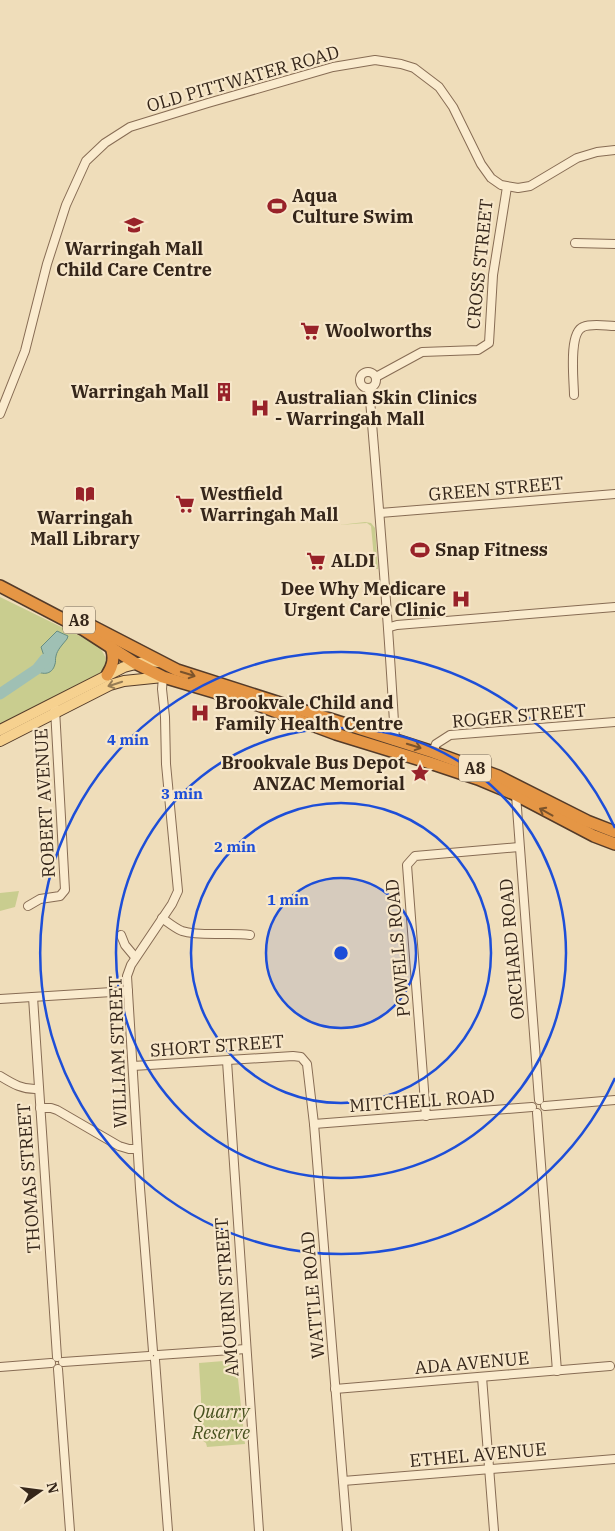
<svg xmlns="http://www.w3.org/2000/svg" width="615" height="1531" font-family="'IBM Plex Serif',serif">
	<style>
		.green { fill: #c9cd8f }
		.water { fill: #9fc0b4; stroke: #678d82 }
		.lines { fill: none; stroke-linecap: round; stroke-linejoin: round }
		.river { stroke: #9fc0b4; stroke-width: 11 }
		.minor-casing { stroke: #876c54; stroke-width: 10 }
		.major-casing { stroke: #543b29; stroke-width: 12 }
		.highway-casing { stroke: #543b29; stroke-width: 14 }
		.minor { stroke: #faebce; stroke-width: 8 }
		.major { stroke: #f6d18f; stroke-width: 10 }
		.highway { stroke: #e59645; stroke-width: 11 }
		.oneway { stroke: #7b532b }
		.oneway2 { stroke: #967c54 }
		.ring { fill: none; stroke: #1d4ed8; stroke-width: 2.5 }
		.labels { text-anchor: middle; stroke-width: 4.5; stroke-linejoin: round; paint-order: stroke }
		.shield { fill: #f7e7ca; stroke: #6f604f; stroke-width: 1 }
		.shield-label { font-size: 16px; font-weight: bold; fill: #35261a }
		.street-label { font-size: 18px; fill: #35261a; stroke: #f7e7ca }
		.poi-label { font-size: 18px; font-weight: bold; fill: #35261a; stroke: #f7e7ca; text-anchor: start }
		.park-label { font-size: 18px; font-style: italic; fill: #48521f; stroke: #f7e7ca }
		.centre { fill: #1d4ed8; stroke: #f7e7ca; stroke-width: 2.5 }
		.ring-label { font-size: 15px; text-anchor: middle; font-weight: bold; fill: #1d4ed8; stroke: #f7e7ca; stroke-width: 4.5; stroke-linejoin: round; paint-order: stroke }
	</style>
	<rect width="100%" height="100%" fill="#efddba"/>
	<g class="green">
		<polygon points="365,522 371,523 375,528 378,569 375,569 371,526 367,523 339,525"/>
		<path d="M0 597 98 645C106 657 110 661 100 673L0 726Z"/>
		<polygon points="19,891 15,907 0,911 0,893"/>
		<polygon points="236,1360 245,1444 207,1447 206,1443 192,1433 201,1415 201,1398 199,1363"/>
	</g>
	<path class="water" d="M57 631 68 636 67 639C63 644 57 650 56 656 55 659 56 662 55 664 52 676 41 675 33 669L44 656 41 647Z"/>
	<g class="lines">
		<polyline class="river" points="0,694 37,669 45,659"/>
		<g class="minor-casing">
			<g id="minor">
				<polyline points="575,243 615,244"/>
				<circle cx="368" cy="380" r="8"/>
				<polyline points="376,377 422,352 478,350 489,343 493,275 507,187"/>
				<path d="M369 388C379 506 389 623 395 741"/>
				<path d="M574 395C574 381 568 333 583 327 592 323 606 326 615 326"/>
				<polyline points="0,414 25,351 47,264 66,205 86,161 105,143 130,127 208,103 333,67 375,60 401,64 414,68 439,87 453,107 481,164 491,178 501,185 518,188 530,186 577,158 597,152 615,150"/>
				<polyline points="380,513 615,494"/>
				<polyline points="390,627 397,625 615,607"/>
				<polyline points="433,752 436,744 450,735 615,722"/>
				<polyline points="516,795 539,1100"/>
				<polyline points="28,906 40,899 60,896 65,890 55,709"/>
				<path d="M162 918C169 923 175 928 182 931 201 937 229 932 250 935"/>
				<polyline points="121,935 125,945 135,957"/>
				<polyline points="33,997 57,1357"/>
				<polyline points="0,999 128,991"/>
				<polyline points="227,1061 259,1531"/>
				<polyline points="133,1066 293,1056 301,1057 307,1064 314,1124 347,1531"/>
				<path d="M0 1076C13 1084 23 1090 38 1089"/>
				<polyline points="545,1106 615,1100"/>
				<polyline points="40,1108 51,1108 57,1110 119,1146 129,1149 137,1149"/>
				<polyline points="537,1113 557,1371"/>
				<polyline points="426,1116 407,865 415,856 519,847"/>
				<polyline points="314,1124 532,1107"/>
				<polyline points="153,1351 140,1188 127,976 131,965 172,904 178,891 166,764 165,717 162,689 163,677"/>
				<polyline points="158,1355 246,1349"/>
				<polyline points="155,1360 168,1531"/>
				<polyline points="63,1362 149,1356"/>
				<polyline points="0,1367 51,1363"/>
				<polyline points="58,1369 70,1531"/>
				<polyline points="482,1377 494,1531"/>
				<polyline points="335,1389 610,1366"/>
				<polyline points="343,1481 615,1459"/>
			</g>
		</g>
		<g class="major-casing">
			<g id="major">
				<polyline points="0,730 124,667 147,661 159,662"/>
				<polyline points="0,741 110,685 124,681 163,677"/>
			</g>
		</g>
		<g class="highway-casing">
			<g id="highway">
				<polyline points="0,586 84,630 135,663 163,677 258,705 336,734 427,762 478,779 516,795 594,836 615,844"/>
				<polyline points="88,624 177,670 433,752 498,776 587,821 615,832"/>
				<path d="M107 675C113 666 115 658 111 647"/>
			</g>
		</g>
		<use href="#minor" class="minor"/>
		<use href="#major" class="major"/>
		<use href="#highway" class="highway"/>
	</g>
	<defs><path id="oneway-shaft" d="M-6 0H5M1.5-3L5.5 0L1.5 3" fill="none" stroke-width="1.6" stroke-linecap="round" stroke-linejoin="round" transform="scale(1.25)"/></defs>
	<g class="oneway">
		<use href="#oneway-shaft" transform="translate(188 674) rotate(17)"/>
		<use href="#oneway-shaft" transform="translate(414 746) rotate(17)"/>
		<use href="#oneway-shaft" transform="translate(546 812) rotate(-151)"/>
	</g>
	<use class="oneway2" href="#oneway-shaft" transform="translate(115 684) rotate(162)"/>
	<circle cx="341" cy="953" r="75" fill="#1d4ed8" fill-opacity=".12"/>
	<g class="ring">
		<circle cx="341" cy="953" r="75"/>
		<circle cx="341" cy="953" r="150"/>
		<circle cx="341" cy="953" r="225"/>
		<path d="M615 1078A301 301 0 1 1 615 828"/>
	</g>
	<defs>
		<g id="stadium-bare" transform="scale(1.5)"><path d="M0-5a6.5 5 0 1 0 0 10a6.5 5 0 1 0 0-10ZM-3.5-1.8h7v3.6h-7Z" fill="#982229" stroke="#f7e7ca" stroke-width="2.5" paint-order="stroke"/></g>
		<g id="school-bare" transform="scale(1.5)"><path d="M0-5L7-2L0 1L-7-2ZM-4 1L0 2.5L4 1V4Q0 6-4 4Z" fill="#982229" stroke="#f7e7ca" stroke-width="2.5" paint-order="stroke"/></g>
		<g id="supermarket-bare" transform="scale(1.5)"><path d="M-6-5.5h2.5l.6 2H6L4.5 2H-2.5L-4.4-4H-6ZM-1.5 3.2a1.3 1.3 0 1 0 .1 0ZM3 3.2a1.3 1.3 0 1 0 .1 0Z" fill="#982229" stroke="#f7e7ca" stroke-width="2.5" paint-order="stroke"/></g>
		<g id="building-bare" transform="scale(1.5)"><path d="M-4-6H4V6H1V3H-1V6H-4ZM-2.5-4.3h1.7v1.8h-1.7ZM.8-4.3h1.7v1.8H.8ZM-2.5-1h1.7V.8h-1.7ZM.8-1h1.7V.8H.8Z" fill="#982229" stroke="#f7e7ca" stroke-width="2.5" paint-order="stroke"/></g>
		<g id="hospital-bare" transform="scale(1.5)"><path d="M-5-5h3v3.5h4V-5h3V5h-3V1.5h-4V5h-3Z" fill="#982229" stroke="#f7e7ca" stroke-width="2.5" paint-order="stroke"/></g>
		<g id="library-bare" transform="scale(1.5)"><path d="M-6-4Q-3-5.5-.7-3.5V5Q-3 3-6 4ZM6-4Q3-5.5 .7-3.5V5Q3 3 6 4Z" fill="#982229" stroke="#f7e7ca" stroke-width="2.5" paint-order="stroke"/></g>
		<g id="sight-bare" transform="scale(1.5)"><path d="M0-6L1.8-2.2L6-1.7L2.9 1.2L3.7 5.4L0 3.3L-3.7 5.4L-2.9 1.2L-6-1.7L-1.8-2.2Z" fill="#982229" stroke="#f7e7ca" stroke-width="2.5" paint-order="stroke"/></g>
	</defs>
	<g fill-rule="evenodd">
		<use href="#stadium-bare" x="277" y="206"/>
		<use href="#school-bare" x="134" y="225"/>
		<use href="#supermarket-bare" x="310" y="331"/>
		<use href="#building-bare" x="224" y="392"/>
		<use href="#hospital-bare" x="260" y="408"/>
		<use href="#library-bare" x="85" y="494"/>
		<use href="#supermarket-bare" x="185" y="504"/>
		<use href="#stadium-bare" x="420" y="550"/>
		<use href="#supermarket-bare" x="316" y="561"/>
		<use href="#hospital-bare" x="461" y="599"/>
		<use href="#hospital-bare" x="200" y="713"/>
		<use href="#sight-bare" x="420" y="773"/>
	</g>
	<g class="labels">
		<g class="shield">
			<rect x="63" y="606.5" width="32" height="27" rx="4"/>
			<rect x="459" y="754.5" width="32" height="27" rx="4"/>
		</g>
		<g class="shield-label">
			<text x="79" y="626">A8</text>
			<text x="475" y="774">A8</text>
		</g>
		<g class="street-label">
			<text transform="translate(243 79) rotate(-16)" y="6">OLD PITTWATER ROAD</text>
			<text transform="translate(480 264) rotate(-84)" y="6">CROSS STREET</text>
			<text transform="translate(496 489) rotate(-5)" y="6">GREEN STREET</text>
			<text transform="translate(519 716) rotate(-5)" y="6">ROGER STREET</text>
			<text transform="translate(45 803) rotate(-93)" y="6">ROBERT AVENUE</text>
			<text transform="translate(398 948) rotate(-95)" y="6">POWELLS ROAD</text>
			<text transform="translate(512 949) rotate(-95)" y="6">ORCHARD ROAD</text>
			<text transform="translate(217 1046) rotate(-4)" y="6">SHORT STREET</text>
			<text transform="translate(118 1052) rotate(-92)" y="6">WILLIAM STREET</text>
			<text transform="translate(422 1101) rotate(-4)" y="6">MITCHELL ROAD</text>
			<text transform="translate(29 1178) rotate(-94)" y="6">THOMAS STREET</text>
			<text transform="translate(313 1295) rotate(-95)" y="6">WATTLE ROAD</text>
			<text transform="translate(227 1297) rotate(-94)" y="6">AMOURIN STREET</text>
			<text transform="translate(472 1363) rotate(-5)" y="6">ADA AVENUE</text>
			<text transform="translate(478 1455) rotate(-5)" y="6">ETHEL AVENUE</text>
		</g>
		<g class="poi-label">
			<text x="292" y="202">Aqua<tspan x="292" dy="21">Culture Swim</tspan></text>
			<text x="134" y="255" text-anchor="middle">Warringah Mall<tspan x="134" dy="21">Child Care Centre</tspan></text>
			<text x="325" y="337">Woolworths</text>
			<text x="209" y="398" text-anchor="end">Warringah Mall</text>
			<text x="275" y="404">Australian Skin Clinics<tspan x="275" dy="21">- Warringah Mall</tspan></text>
			<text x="200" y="500">Westfield<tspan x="200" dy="21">Warringah Mall</tspan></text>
			<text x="85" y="524" text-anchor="middle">Warringah<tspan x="85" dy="21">Mall Library</tspan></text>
			<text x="435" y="556">Snap Fitness</text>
			<text x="331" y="567">ALDI</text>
			<text x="446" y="595" text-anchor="end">Dee Why Medicare<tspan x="446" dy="21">Urgent Care Clinic</tspan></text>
			<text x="215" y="709">Brookvale Child and<tspan x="215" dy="21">Family Health Centre</tspan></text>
			<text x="405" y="769" text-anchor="end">Brookvale Bus Depot<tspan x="405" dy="21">ANZAC Memorial</tspan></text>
		</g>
		<g class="park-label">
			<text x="221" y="1418">Quarry<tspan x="221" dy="21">Reserve</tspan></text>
		</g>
	</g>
	<circle cx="341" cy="953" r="8" class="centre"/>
	<g class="ring-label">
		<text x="128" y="745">4 min</text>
		<text x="182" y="799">3 min</text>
		<text x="235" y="852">2 min</text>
		<text x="288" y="905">1 min</text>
	</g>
	<g transform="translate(40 1491) rotate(76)" stroke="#f7e7ca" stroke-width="4" paint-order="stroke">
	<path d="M0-4L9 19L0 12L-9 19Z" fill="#35261a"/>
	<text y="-8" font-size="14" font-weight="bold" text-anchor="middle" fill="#35261a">N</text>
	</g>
</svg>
